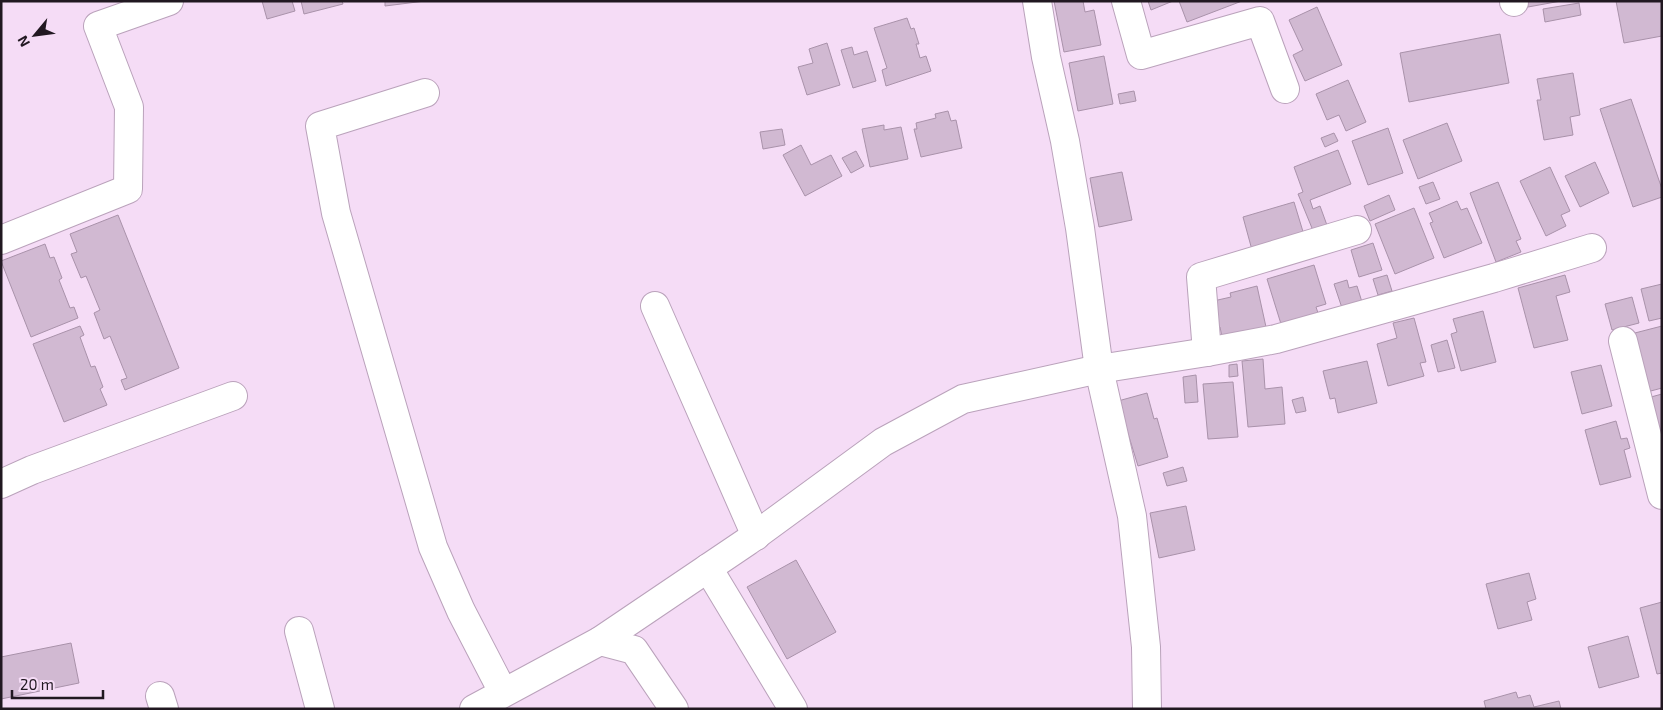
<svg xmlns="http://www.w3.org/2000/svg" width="1663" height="710" font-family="'Exo 2',sans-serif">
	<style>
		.building { fill: #d1b9d2; stroke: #a992aa }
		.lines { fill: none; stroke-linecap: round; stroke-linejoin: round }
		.minor-casing { stroke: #baa2bb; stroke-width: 30 }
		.minor { stroke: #fff; stroke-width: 28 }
	</style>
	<rect width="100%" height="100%" fill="#f5dcf6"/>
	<g class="building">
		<polygon points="262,1 292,1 295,11 267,19"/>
		<polygon points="301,1 342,1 343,4 304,14"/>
		<polygon points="385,1 425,1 385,6"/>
		<polygon points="1054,1 1083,1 1085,12 1094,10 1101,45 1064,52"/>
		<polygon points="1148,1 1173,1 1151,10"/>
		<polygon points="1179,1 1242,1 1187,22"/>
		<polygon points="1527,1 1561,1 1528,7"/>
		<polygon points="1616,1 1662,1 1662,36 1624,43"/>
		<polygon points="1579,3 1581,15 1545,22 1543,9"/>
		<polygon points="1317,7 1342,65 1305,81 1293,55 1303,50 1289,20"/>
		<polygon points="907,18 911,29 914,28 919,44 916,44 920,58 926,56 931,71 886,86 882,70 887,68 874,28"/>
		<polygon points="1500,34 1509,83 1409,102 1400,53"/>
		<polygon points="827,43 840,85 807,95 798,67 813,63 809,49"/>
		<polygon points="852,47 854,55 867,51 876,81 853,88 841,50"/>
		<polygon points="1104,56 1113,104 1078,111 1069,63"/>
		<polygon points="1573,73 1580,115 1570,117 1573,135 1544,140 1537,100 1541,100 1537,79"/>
		<polygon points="1348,80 1366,122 1346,131 1339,115 1327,120 1316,94"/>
		<polygon points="1134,91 1136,101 1120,104 1118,94"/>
		<polygon points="1631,99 1662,189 1662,197 1633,207 1600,109"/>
		<polygon points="948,111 951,121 956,120 962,148 921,157 914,129 917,129 916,123 936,118 935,114"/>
		<polygon points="1447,123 1462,161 1418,179 1403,140"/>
		<polygon points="884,125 884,130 901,127 908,159 870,167 862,129"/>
		<polygon points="1388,128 1403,173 1368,185 1352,141"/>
		<polygon points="782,129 785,145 763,149 760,132"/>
		<polygon points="1334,133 1338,141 1325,147 1321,138"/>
		<polygon points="801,145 811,165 831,155 842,176 805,196 783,155"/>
		<polygon points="1338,150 1351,184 1310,200 1313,209 1320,206 1328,228 1314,233 1298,194 1303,192 1294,167"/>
		<polygon points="856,151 864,166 851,173 842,158"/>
		<polygon points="1595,162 1609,193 1580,207 1565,176"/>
		<polygon points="1550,167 1570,211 1561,215 1566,226 1546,236 1520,181"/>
		<polygon points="1122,172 1132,220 1099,227 1090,178"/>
		<polygon points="1433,182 1440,199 1426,204 1419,187"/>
		<polygon points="1498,182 1521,239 1516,241 1521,252 1496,262 1470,193"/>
		<polygon points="1389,195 1395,210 1370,221 1364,206"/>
		<polygon points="1457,201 1461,210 1467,208 1482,243 1444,258 1430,223 1433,222 1429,213"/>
		<polygon points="1294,202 1304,235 1252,250 1243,217"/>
		<polygon points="1414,208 1434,258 1395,274 1375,224"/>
		<polygon points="118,215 179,368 125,390 121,380 127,378 110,336 104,339 94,313 100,310 86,276 81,278 71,254 77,252 70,234"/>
		<polygon points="1373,243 1382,270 1359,277 1351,250"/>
		<polygon points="45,244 50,258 54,257 62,278 59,280 70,308 74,307 78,318 31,337 1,261"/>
		<polygon points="1314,265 1326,304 1316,307 1318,313 1281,324 1267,279"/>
		<polygon points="1387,275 1392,291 1378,295 1373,279"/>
		<polygon points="1565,275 1570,292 1556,296 1568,340 1534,348 1518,288"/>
		<polygon points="1347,280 1349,288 1357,286 1362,302 1342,308 1334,284"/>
		<polygon points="1662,284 1662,318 1649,321 1641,289"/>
		<polygon points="1257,286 1266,327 1222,337 1220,327 1215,329 1209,302 1231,297 1230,293"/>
		<polygon points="1632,297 1639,323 1612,330 1605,304"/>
		<polygon points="1483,311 1496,362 1461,371 1451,334 1457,332 1453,319"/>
		<polygon points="1414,318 1426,362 1420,363 1424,376 1388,386 1377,344 1397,338 1393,323"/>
		<polygon points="80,326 84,335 80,337 91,367 95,366 103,387 100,389 107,405 64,422 33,344"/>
		<polygon points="1662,326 1662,388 1647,392 1631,334"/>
		<polygon points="1447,340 1455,368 1438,372 1431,345"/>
		<polygon points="1263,359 1265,389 1282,387 1285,424 1248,427 1242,361"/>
		<polygon points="1367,361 1377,403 1338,413 1335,398 1330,399 1323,371"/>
		<polygon points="1237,364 1238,376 1229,377 1229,365"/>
		<polygon points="1601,365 1612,406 1582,414 1571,372"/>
		<polygon points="1196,375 1198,402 1185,403 1183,377"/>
		<polygon points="1233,382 1238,437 1208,439 1203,384"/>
		<polygon points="1147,393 1154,419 1157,418 1168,457 1138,466 1118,401"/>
		<polygon points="1662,394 1662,435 1661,435 1651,397"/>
		<polygon points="1303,397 1306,411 1296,413 1292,400"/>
		<polygon points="1616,421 1621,439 1627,438 1630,448 1624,450 1631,477 1600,485 1585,430"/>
		<polygon points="1183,467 1187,481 1167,486 1163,473"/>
		<polygon points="1186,506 1195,550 1159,558 1150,513"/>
		<polygon points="796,560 836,632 787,659 747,587"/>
		<polygon points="1529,573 1536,599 1527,602 1532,620 1498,629 1486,584"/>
		<polygon points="1662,602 1662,673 1657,674 1640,608"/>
		<polygon points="1628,636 1639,677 1599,688 1588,647"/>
		<polygon points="71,643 79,683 1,699 1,657"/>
		<polygon points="1516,692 1518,698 1530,695 1534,707 1559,701 1561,709 1486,709 1484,701"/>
	</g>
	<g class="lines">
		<g class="minor-casing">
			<g id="minor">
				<polyline points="1037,1 1046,57 1065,141 1080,228 1099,369 1132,516 1146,647 1147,709"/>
				<polyline points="1126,1 1141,55 1260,21 1285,89"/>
				<polyline points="1514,1 1514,2"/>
				<polyline points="425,93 320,126 336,213 433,547 461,611 503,692"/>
				<polyline points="1,240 128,189 129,107 98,26 169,1"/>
				<polyline points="655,306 756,536"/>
				<polyline points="1623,341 1662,495"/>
				<polyline points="1207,352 1201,277 1357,230"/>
				<polyline points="1,484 32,470 233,396"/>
				<polyline points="708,568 793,709"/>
				<polyline points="299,631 320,709"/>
				<polyline points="600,641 634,650 674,709"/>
				<polyline points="160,696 164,709"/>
				<polyline points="474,709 600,641 748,541 883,442 963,399 1099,369 1207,352 1276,339 1494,278 1592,248"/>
			</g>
		</g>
		<use href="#minor" class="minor"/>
	</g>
	<rect width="1663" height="710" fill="none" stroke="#211821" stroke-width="5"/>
	<g transform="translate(35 35) rotate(241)" stroke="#f5dcf6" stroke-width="4" paint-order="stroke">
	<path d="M0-4L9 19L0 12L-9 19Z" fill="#211821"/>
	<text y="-8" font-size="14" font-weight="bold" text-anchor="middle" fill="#211821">N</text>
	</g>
	<path d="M12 690v8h91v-8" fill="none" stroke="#211821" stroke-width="2.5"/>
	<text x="20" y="690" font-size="15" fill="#211821" stroke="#f5dcf6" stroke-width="4" paint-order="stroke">20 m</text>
</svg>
